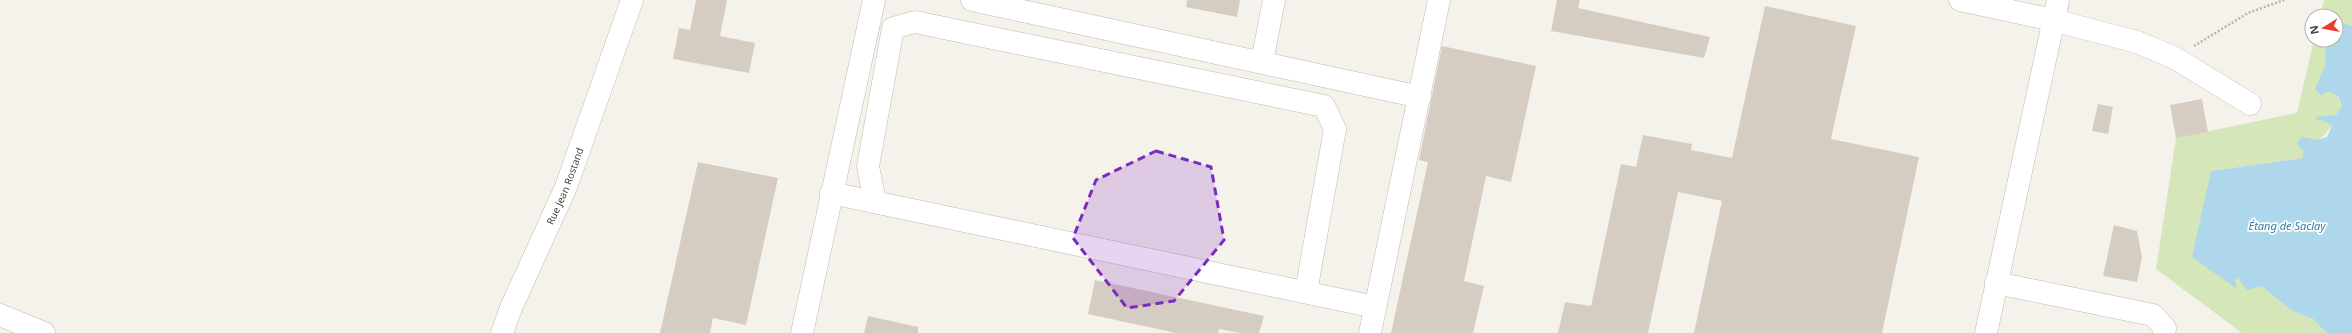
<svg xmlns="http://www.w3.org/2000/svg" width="2352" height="333" font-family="'Noto Sans',sans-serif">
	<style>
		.green { fill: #d5e6b8 }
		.water { fill: #aed7ec }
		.building { fill: #d6cdc2 }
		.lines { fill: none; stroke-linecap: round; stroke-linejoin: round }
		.minor-casing { stroke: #c0b9af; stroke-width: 23 }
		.path { stroke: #c1b3a1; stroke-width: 2.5; stroke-dasharray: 2 2; stroke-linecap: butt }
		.minor { stroke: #fff; stroke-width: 22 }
		.marked { fill: #7b2cbf; fill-opacity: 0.2; stroke: #7b2cbf; stroke-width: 3; stroke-dasharray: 8 5; stroke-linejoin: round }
		.labels { text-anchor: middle; stroke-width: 3.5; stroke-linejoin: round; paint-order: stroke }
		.street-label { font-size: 10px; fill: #49423a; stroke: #fff }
		.water-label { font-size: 11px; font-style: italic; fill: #357a9f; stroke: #fff }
	</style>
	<rect width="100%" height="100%" fill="#f5f2ec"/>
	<g class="green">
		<polygon points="2324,0 2352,0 2352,31 2336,31 2336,16 2320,16"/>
		<polygon points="2314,40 2331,40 2325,66 2342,107 2332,126 2303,158 2211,171 2262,286 2334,333 2242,333 2156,269 2176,138 2297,113"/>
	</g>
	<polygon class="water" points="2344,24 2352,26 2352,333 2327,333 2313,319 2291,310 2262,286 2247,290 2238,278 2235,280 2237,289 2192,257 2211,171 2303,158 2303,151 2297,143 2302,137 2318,140 2327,137 2332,126 2322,120 2317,120 2316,117 2336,115 2342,106 2338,96 2330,92 2325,92 2322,96 2315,89 2325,66 2326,46 2328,40 2336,40 2336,29"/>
	<g class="building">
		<polygon points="696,0 727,0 720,36 755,43 749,73 673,59 679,28 690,30"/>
		<polygon points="1187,0 1240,0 1237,17 1186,7"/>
		<polygon points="1557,0 1580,0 1578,8 1710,37 1704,58 1551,31"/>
		<polygon points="1765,6 1856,26 1831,139 1919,157 1882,333 1694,333 1722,201 1678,192 1648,333 1558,333 1565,302 1591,306 1621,164 1636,167 1643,135 1692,144 1691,150 1732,158"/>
		<polygon points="1442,46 1536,66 1511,182 1486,176 1464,281 1484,286 1473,333 1391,333 1428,162 1419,160"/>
		<polygon points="2202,99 2208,132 2176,138 2170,105"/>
		<polygon points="2098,104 2113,107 2108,134 2092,131"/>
		<polygon points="698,162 778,178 746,325 713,318 710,333 660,333"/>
		<polygon points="2114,225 2137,231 2142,257 2137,282 2103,276"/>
		<polygon points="1095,280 1264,316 1259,333 1241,333 1219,329 1218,333 1176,333 1088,314"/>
		<polygon points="868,316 918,327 918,333 864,333"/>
	</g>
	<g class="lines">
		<g class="minor-casing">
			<g id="minor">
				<polyline points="972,0 1420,97"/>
				<polyline points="1960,0 2053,20 2137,42 2175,58 2250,104"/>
				<polyline points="1262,62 1274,0"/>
				<polyline points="831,193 1375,307"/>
				<polyline points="875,202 868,166 893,28 915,22 1324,106 1335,129 1306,292"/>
				<polyline points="1996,283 2153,315 2165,328 2164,333"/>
				<polyline points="0,315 44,333"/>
				<path id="s1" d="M502 333 511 308 566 187 632 0"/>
				<polyline points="802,333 874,0"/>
				<polyline points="1370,333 1439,0"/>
				<polyline points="1986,333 2058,0"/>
			</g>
		</g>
		<polyline class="path" points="2194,46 2248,13 2284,0"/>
		<use href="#minor" class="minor"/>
	</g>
	<path class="marked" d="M1156 151 1211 167 1224 240 1174 301 1127 308 1073 238 1096 180Z"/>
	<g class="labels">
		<g class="street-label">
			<text dy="4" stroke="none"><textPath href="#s1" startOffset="160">Rue Jean Rostand</textPath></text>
		</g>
		<g class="water-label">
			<text x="2287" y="230">Étang de Saclay</text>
		</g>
	</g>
	<g transform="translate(2324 28) rotate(259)"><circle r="19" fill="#ffffff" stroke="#b6b3b0"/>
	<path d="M0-3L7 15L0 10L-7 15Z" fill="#eb3c2d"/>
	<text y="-6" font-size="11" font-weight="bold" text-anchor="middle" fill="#49423a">N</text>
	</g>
</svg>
